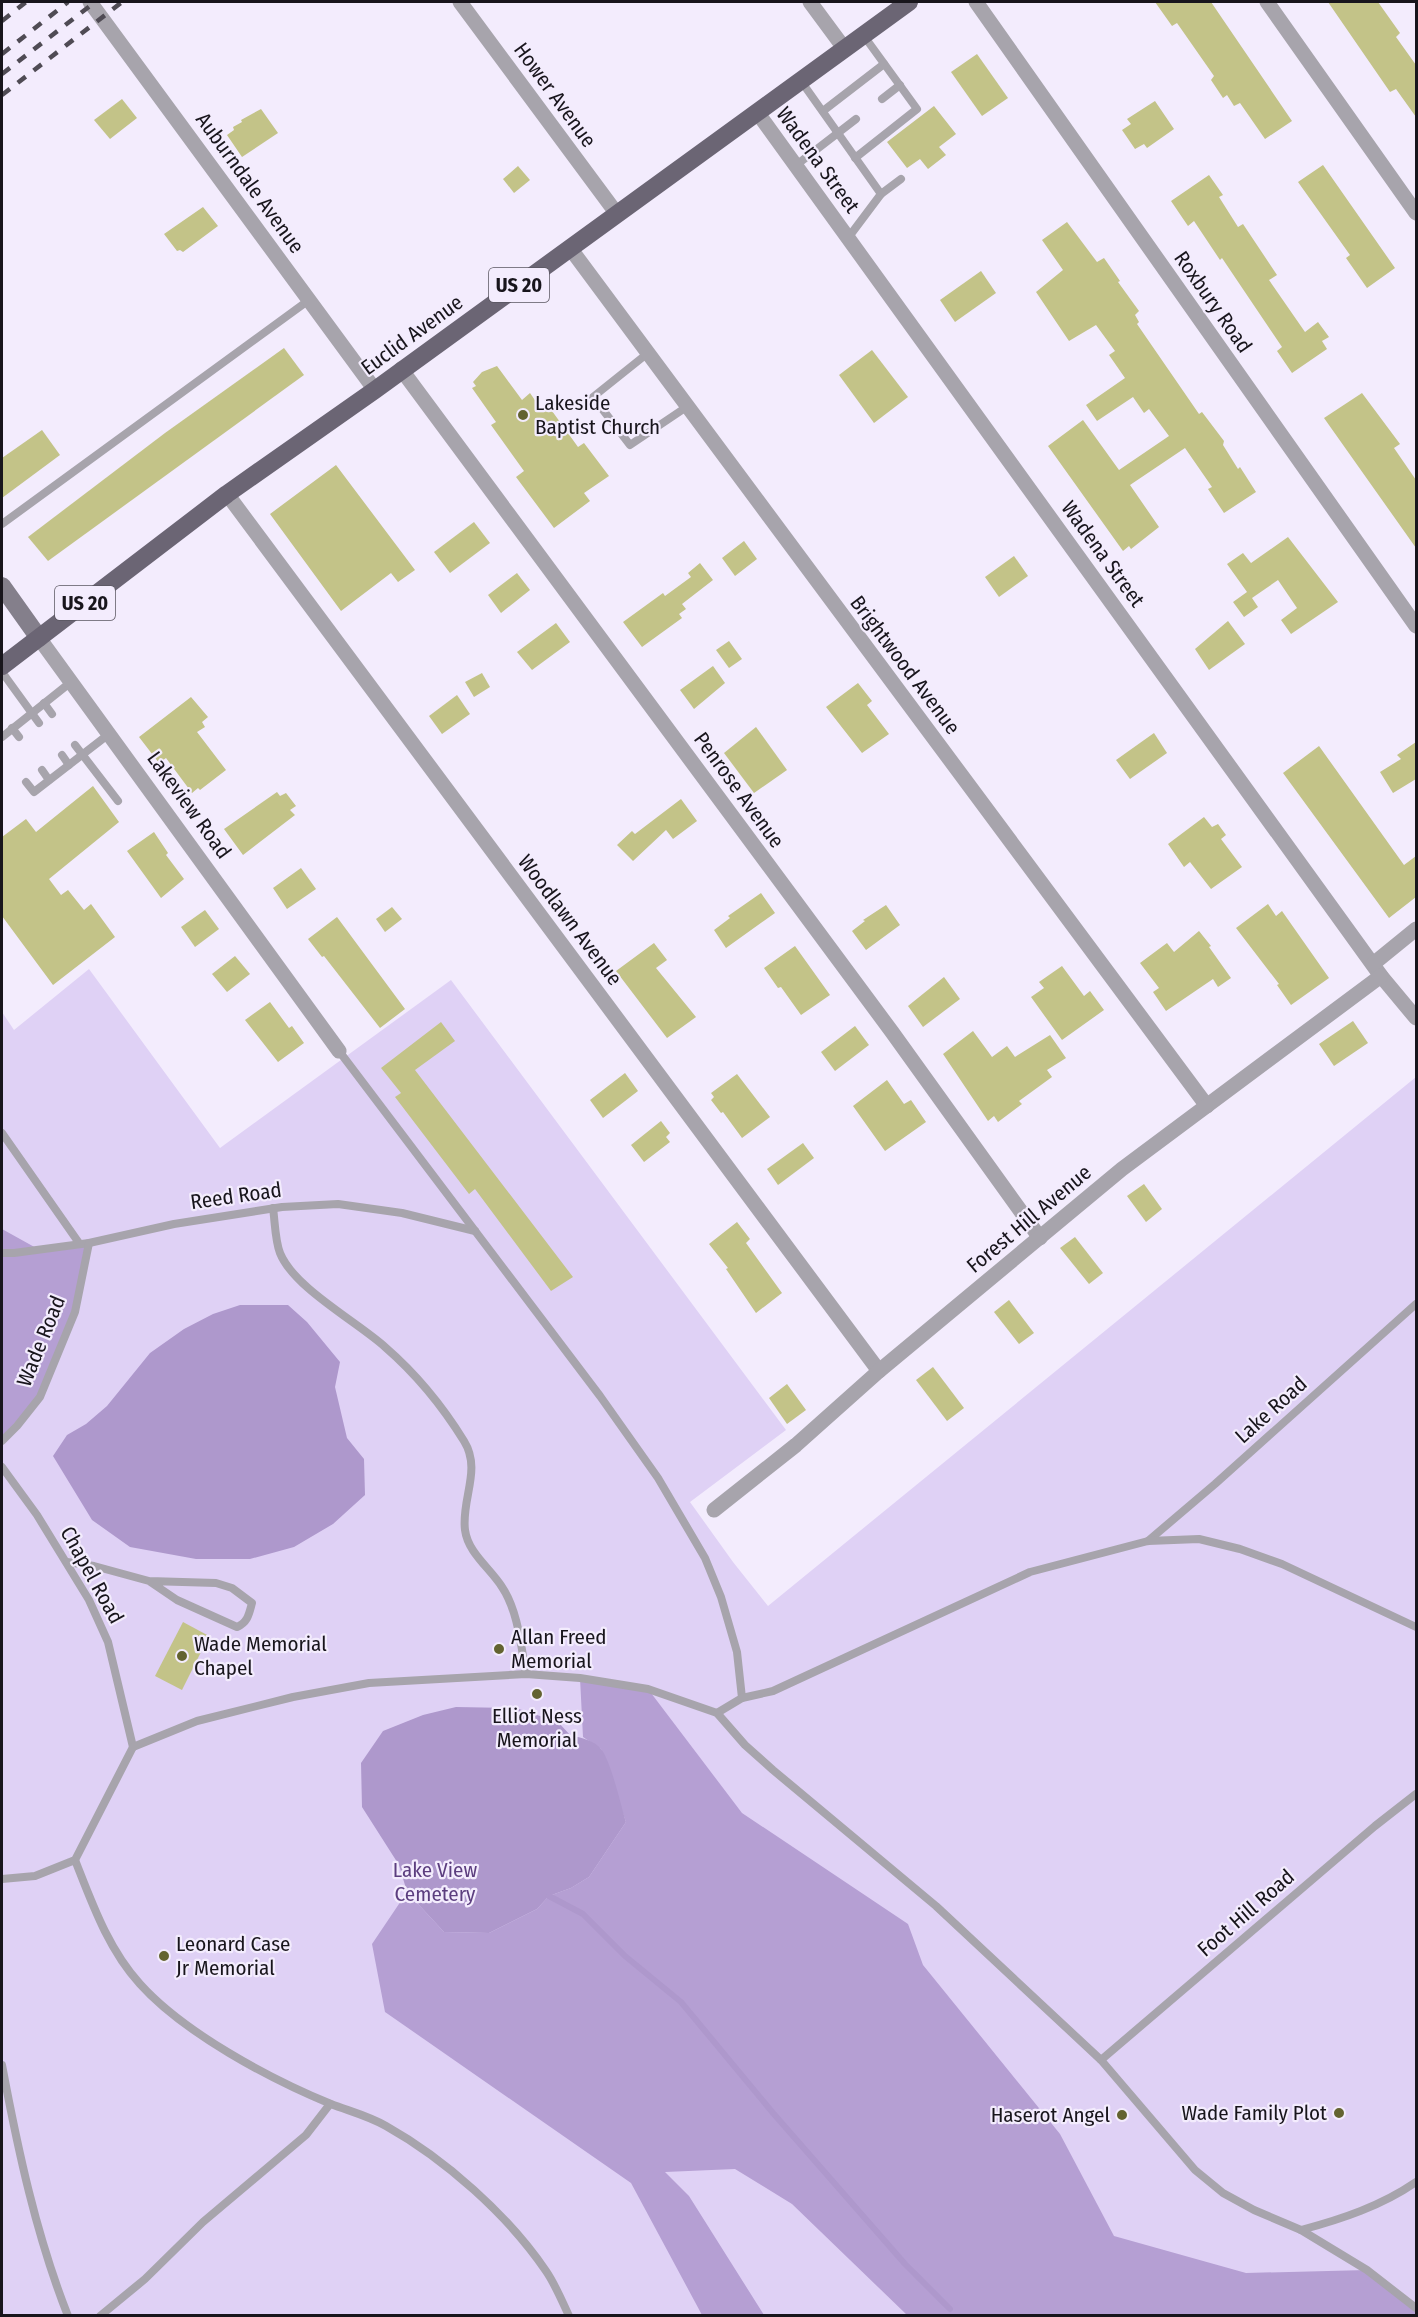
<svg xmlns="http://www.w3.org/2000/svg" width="1418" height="2317" font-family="'Fira Sans Condensed',sans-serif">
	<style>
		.green { fill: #dfd1f5 }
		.forest { fill: #b59fd3 }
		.water { fill: #ae98cc }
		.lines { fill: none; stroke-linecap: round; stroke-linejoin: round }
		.stream { stroke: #ae98cc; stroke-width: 6 }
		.building { fill: #c3c388 }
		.lane { stroke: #a7a4ac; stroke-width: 8 }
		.street { stroke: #a7a4ac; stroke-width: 15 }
		.secondary { stroke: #847f8b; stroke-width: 18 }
		.primary { stroke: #6b6574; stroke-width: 18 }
		.rail { stroke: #4f4b54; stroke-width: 4.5; stroke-dasharray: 10 10; stroke-linecap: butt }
		.poi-dot { fill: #636330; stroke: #f3ecfd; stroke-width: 2 }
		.labels { text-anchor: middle; stroke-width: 4.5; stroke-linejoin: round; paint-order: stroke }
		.shield { fill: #f3ecfd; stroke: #5a5660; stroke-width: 1.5 }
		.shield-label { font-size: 20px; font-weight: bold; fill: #18151c }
		.street-label { font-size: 21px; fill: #18151c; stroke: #f3ecfd }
		.poi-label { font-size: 21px; fill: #18151c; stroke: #f3ecfd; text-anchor: start }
		.park-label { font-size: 21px; fill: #5c3e7f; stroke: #f3ecfd }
	</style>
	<rect width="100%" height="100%" fill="#f3ecfd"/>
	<polygon class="green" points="89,969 220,1148 451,980 786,1430 690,1502 733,1562 768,1606 1416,1077 1416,2315 2,2315 2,1012 14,1030"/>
	<g class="forest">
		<polygon points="2,1229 38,1249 89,1243 75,1312 40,1397 2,1441"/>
		<polygon points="580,1678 648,1689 742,1813 908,1924 923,1965 1060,2134 1114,2236 1246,2273 1367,2270 1416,2308 1416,2315 907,2315 792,2204 735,2169 665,2172 689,2196 764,2315 702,2315 631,2183 385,2012 372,1944 407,1892 444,1932 489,1933 537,1909 549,1896 571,1888 589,1877 626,1822 601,1749 583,1737"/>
	</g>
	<g class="water">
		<polygon points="240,1305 288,1305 307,1322 340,1362 335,1387 347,1438 364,1459 365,1495 333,1524 294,1547 250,1559 196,1559 130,1547 92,1520 53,1456 67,1435 86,1424 107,1406 150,1353 184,1329 213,1314"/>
		<path d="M456 1707 516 1708 558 1722 571 1736C581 1737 595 1741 601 1749 611 1761 621 1806 626 1822L589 1877 571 1888 549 1896 537 1909 489 1933 444 1932 407 1892 399 1865 362 1807 361 1763 383 1731 423 1715Z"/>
	</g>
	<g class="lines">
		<polyline class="stream" points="549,1896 583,1914 625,1956 681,2002 773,2113 905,2264 950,2309"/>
	</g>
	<g class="building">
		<polygon points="1155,2 1211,2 1292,121 1265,139 1240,103 1234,106 1227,95 1223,98 1211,80 1214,76 1177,23 1172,26"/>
		<polygon points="1328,2 1378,2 1400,33 1396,37 1416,65 1416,117 1396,89 1390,92"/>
		<polygon points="977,54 1008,98 982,116 951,72"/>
		<polygon points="122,99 137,118 110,139 94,120"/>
		<polygon points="1155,101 1174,129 1147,148 1144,144 1135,149 1122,130 1131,124 1127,119"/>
		<polygon points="934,106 956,134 939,147 946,155 928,169 920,159 907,168 887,142"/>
		<polygon points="261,109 278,133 242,157 227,135 234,130 233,127 242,122 241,120"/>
		<polygon points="1323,165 1395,268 1367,288 1346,258 1350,255 1298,182"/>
		<polygon points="518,166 530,180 514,193 503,179"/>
		<polygon points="1209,175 1223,195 1219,197 1238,227 1243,224 1277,275 1269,280 1305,332 1318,322 1329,337 1322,341 1327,349 1292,373 1277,351 1282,347 1222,258 1220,260 1194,221 1188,226 1171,201"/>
		<polygon points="203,207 218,226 183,252 180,250 177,251 164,234"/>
		<polygon points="1067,222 1097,262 1104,258 1120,281 1118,282 1139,311 1135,315 1139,322 1137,324 1199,414 1202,412 1224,441 1223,445 1238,469 1240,467 1256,492 1224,513 1208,489 1212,487 1185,448 1130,485 1159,527 1131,549 1129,546 1123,551 1048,446 1083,420 1119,470 1169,436 1149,409 1144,413 1133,397 1097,421 1086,405 1125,378 1109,355 1115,351 1096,325 1069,341 1036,292 1063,270 1042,240"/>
		<polygon points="981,271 996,293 955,322 940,300"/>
		<polygon points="284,348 304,375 48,561 28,537 165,433"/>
		<polygon points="872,350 908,397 874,423 839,375"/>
		<polygon points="497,366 522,400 530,393 541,409 547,404 578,447 584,443 609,476 584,493 590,501 554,528 516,477 524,471 491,425 496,422 472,388 476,386 473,382 482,372"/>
		<polygon points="1362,393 1400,444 1394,448 1416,480 1416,548 1324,418"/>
		<polygon points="42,430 60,455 2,498 2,458"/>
		<polygon points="336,465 415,570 398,582 391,573 341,611 270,514"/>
		<polygon points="474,522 490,543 450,573 434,552"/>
		<polygon points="1288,537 1338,602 1291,634 1281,620 1297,608 1278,580 1252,598 1258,607 1244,617 1233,602 1247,592 1227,564 1243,553 1251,563"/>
		<polygon points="744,541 757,559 735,576 722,558"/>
		<polygon points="1014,556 1028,576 999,597 985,577"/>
		<polygon points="700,563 713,580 682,604 686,609 679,614 682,618 642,647 623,622 663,593 665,596 691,577 688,573"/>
		<polygon points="517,573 530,590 501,613 488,595"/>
		<polygon points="1228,621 1245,644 1209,670 1195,649"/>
		<polygon points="556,623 570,642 532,670 517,652"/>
		<polygon points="729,641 742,659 729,668 716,650"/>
		<polygon points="713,666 725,683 694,709 680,690"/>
		<polygon points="482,673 490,687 474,697 465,682"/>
		<polygon points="858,683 872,701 867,705 889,734 862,753 826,707"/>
		<polygon points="457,695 470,714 442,734 429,716"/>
		<polygon points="191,697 208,717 202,722 205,727 197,732 226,770 200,790 198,788 192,793 166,758 159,763 139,737"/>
		<polygon points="756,727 787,770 754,793 724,753"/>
		<polygon points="1154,733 1167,753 1130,779 1116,760"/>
		<polygon points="1416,742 1416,779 1393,793 1380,772 1401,759 1397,755"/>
		<polygon points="1319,746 1404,865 1416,856 1416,897 1389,918 1283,773"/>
		<polygon points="93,786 119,822 49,879 61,895 68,890 84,910 91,904 115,937 53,985 2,916 2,837 26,819 36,832"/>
		<polygon points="277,792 280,796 286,793 296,806 290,810 295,815 243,855 224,829"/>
		<polygon points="681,799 697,821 673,839 666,830 633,861 617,845 632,831 635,834"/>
		<polygon points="1204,817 1212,827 1218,824 1226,835 1221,839 1242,867 1211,889 1190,862 1184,867 1168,844"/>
		<polygon points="154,832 168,853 166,855 184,879 161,898 127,851"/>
		<polygon points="301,868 316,889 287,909 273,888"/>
		<polygon points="761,893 775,913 726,948 714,930 730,918 728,916"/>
		<polygon points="1268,904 1276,916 1282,911 1329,978 1291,1005 1277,985 1279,984 1236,928"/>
		<polygon points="886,905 900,925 866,950 852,931 865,921 863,920"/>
		<polygon points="392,907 402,919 385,932 376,919"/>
		<polygon points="205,910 219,929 195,947 181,927"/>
		<polygon points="337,917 405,1009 380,1028 324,956 322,957 308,939"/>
		<polygon points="1199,931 1211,946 1209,947 1231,978 1218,987 1213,979 1166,1011 1153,992 1159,988 1140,963 1167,943 1174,952"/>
		<polygon points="654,943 667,960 656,968 696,1017 667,1038 616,971"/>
		<polygon points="795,946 830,995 801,1015 781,987 778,988 764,968"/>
		<polygon points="235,956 250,974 227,992 212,974"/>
		<polygon points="1062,966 1084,996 1090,991 1104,1010 1062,1040 1031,997 1044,988 1039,982"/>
		<polygon points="944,977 960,999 923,1027 908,1006"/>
		<polygon points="270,1002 289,1028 292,1026 304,1043 278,1062 245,1020"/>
		<polygon points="1353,1021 1368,1043 1334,1066 1319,1044"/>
		<polygon points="441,1022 455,1041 415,1070 573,1277 551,1291 475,1189 469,1194 395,1097 401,1093 381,1068"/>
		<polygon points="855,1026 869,1045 835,1071 821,1052"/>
		<polygon points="973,1031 992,1057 1007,1046 1015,1057 1050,1035 1066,1058 1047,1070 1052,1077 1019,1101 1022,1104 998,1122 994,1116 988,1121 943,1054"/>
		<polygon points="625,1073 638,1091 603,1118 590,1100"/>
		<polygon points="737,1074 770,1117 742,1138 723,1112 721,1113 711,1100 714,1097 711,1093"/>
		<polygon points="887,1080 904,1104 911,1100 926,1122 885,1151 853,1106"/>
		<polygon points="661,1121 670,1133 666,1137 670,1142 644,1162 631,1145"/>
		<polygon points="803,1143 814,1158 778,1185 767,1169"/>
		<polygon points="1144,1184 1162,1209 1146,1222 1127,1196"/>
		<polygon points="737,1222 750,1239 746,1243 782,1293 756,1313 726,1269 728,1268 709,1244"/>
		<polygon points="1075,1237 1103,1273 1089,1284 1060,1248"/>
		<polygon points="1009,1300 1034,1333 1019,1344 994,1312"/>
		<polygon points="933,1367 964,1408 947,1421 916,1380"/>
		<polygon points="787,1384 806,1410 787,1424 769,1398"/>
		<polygon points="183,1622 209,1636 182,1690 155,1676"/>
	</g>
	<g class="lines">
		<g class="lane">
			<polyline points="801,81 881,194 848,238"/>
			<polyline points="882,99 900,85"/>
			<polyline points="823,111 884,64"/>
			<polyline points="855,158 917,109 864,36"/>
			<polyline points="795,166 856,119"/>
			<polyline points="881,194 901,179"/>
			<polyline points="648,353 593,397 630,445 688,406"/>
			<polyline points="2,524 309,300"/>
			<polyline points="2,672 39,723"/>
			<polyline points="44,703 52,714"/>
			<polyline points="12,728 19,737"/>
			<polyline points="2,737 71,682"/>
			<polyline points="75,745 118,801"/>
			<polyline points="62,755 69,765"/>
			<polyline points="42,770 49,780"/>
			<polyline points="26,782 34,792 109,734"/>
			<polyline points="339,1051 600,1396 658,1478 705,1558 721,1597 737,1652 742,1698 717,1713"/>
			<polyline points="2,1133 79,1243"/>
			<path d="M273 1208C275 1222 275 1240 280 1253 294 1288 356 1321 385 1347 415 1373 443 1407 464 1441 482 1470 461 1499 465 1530 468 1553 490 1568 502 1587 518 1611 521 1646 526 1674"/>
			<polyline points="2,1253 14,1253 89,1243 174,1224 282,1207 338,1204 402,1213 475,1231"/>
			<polyline points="2,1441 17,1426 40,1397 75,1312 89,1243"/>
			<polyline points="2,1467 37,1515 89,1600 108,1642 133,1747"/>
			<polyline points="1148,1541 1215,1484 1416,1304"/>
			<path d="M67 1562 94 1566 149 1581 177 1600 237 1627C248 1622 249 1614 252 1603L232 1588 216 1583 149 1581"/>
			<polyline points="742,1698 773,1691 1030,1572 1148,1541 1199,1539 1240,1549 1282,1564 1416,1627"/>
			<path d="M75 1860C92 1903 108 1949 140 1984 184 2033 270 2079 331 2104 349 2111 369 2116 386 2126 445 2159 508 2215 546 2271 555 2284 562 2301 569 2316"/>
			<polyline points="2,1879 35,1876 75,1860 133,1747 197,1721 293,1697 369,1683 526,1674 580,1678 648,1689 717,1713 745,1745 773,1770 936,1906 1101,2060 1195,2170 1223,2193 1254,2210 1301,2230 1367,2270 1416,2308"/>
			<polyline points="1101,2060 1375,1826 1416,1794"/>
			<path d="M2 2065C18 2150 36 2235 68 2316"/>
			<path d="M1301 2230C1342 2219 1381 2206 1416 2182"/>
			<polyline points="100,2316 145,2279 203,2222 306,2135 330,2104"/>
		</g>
		<g class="street">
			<polyline points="90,2 375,390"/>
			<polyline points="460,2 617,214"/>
			<polyline points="810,2 844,48"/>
			<polyline points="976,2 1416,626"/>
			<polyline points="1267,2 1416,213"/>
			<polyline points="757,112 1381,976 1416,1018"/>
			<polyline points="570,248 1207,1106"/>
			<polyline points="401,369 892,1032 1040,1238"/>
			<polyline points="227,494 879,1371"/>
			<polyline points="39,638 339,1051"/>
			<polyline points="1373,964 1416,929"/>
			<polyline points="714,1510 796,1445 879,1371 1122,1169 1381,976"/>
		</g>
		<polyline class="secondary" points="2,586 39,638"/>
		<polyline class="primary" points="2,666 227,494 375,390 909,2"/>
		<g class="rail">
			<polyline points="2,21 26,2"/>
			<polyline points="2,54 68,2"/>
			<polyline points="2,74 95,2"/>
			<polyline points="2,95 122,2"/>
		</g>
	</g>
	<g class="poi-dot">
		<circle cx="523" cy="415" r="6"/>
		<circle cx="499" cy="1649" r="6"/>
		<circle cx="182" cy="1656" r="6"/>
		<circle cx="537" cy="1694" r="6"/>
		<circle cx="164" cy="1956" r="6"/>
		<circle cx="1339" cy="2113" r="6"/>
		<circle cx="1122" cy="2115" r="6"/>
	</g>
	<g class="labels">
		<g class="shield">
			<rect x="489" y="268" width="60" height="34" rx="4.5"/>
			<rect x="55" y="586" width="60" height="34" rx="4.5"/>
		</g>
		<g class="shield-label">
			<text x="519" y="292">US 20</text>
			<text x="85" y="610">US 20</text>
		</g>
		<g class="street-label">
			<text transform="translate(555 95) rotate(54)" y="7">Hower Avenue</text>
			<text transform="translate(818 160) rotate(54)" y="7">Wadena Street</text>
			<text transform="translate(250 183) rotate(54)" y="7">Auburndale Avenue</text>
			<text transform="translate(1213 302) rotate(55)" y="7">Roxbury Road</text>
			<text transform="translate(412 335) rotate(-36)" y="7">Euclid Avenue</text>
			<text transform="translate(1103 554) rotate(54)" y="7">Wadena Street</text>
			<text transform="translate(905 665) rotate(53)" y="7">Brightwood Avenue</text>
			<text transform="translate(739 790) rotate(54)" y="7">Penrose Avenue</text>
			<text transform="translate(189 805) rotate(54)" y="7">Lakeview Road</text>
			<text transform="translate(570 920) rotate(53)" y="7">Woodlawn Avenue</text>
			<text transform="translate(236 1196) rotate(-8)" y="7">Reed Road</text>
			<text transform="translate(1029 1219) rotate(-40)" y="7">Forest Hill Avenue</text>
			<text transform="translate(41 1341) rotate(-68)" y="7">Wade Road</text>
			<text transform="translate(1271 1410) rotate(-42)" y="7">Lake Road</text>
			<text transform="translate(92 1575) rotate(61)" y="7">Chapel Road</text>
			<text transform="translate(1246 1913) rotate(-41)" y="7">Foot Hill Road</text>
		</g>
		<g class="poi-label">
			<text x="535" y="410">Lakeside<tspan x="535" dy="24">Baptist Church</tspan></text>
			<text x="511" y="1644">Allan Freed<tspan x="511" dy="24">Memorial</tspan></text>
			<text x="194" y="1651">Wade Memorial<tspan x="194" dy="24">Chapel</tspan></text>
			<text x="537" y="1723" text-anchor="middle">Elliot Ness<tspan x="537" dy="24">Memorial</tspan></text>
			<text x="176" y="1951">Leonard Case<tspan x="176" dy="24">Jr Memorial</tspan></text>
			<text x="1327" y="2120" text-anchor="end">Wade Family Plot</text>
			<text x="1110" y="2122" text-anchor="end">Haserot Angel</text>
		</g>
		<g class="park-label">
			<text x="435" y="1877">Lake View<tspan x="435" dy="24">Cemetery</tspan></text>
		</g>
	</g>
	<rect width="1418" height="2317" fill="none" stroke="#18151c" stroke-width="6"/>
</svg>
